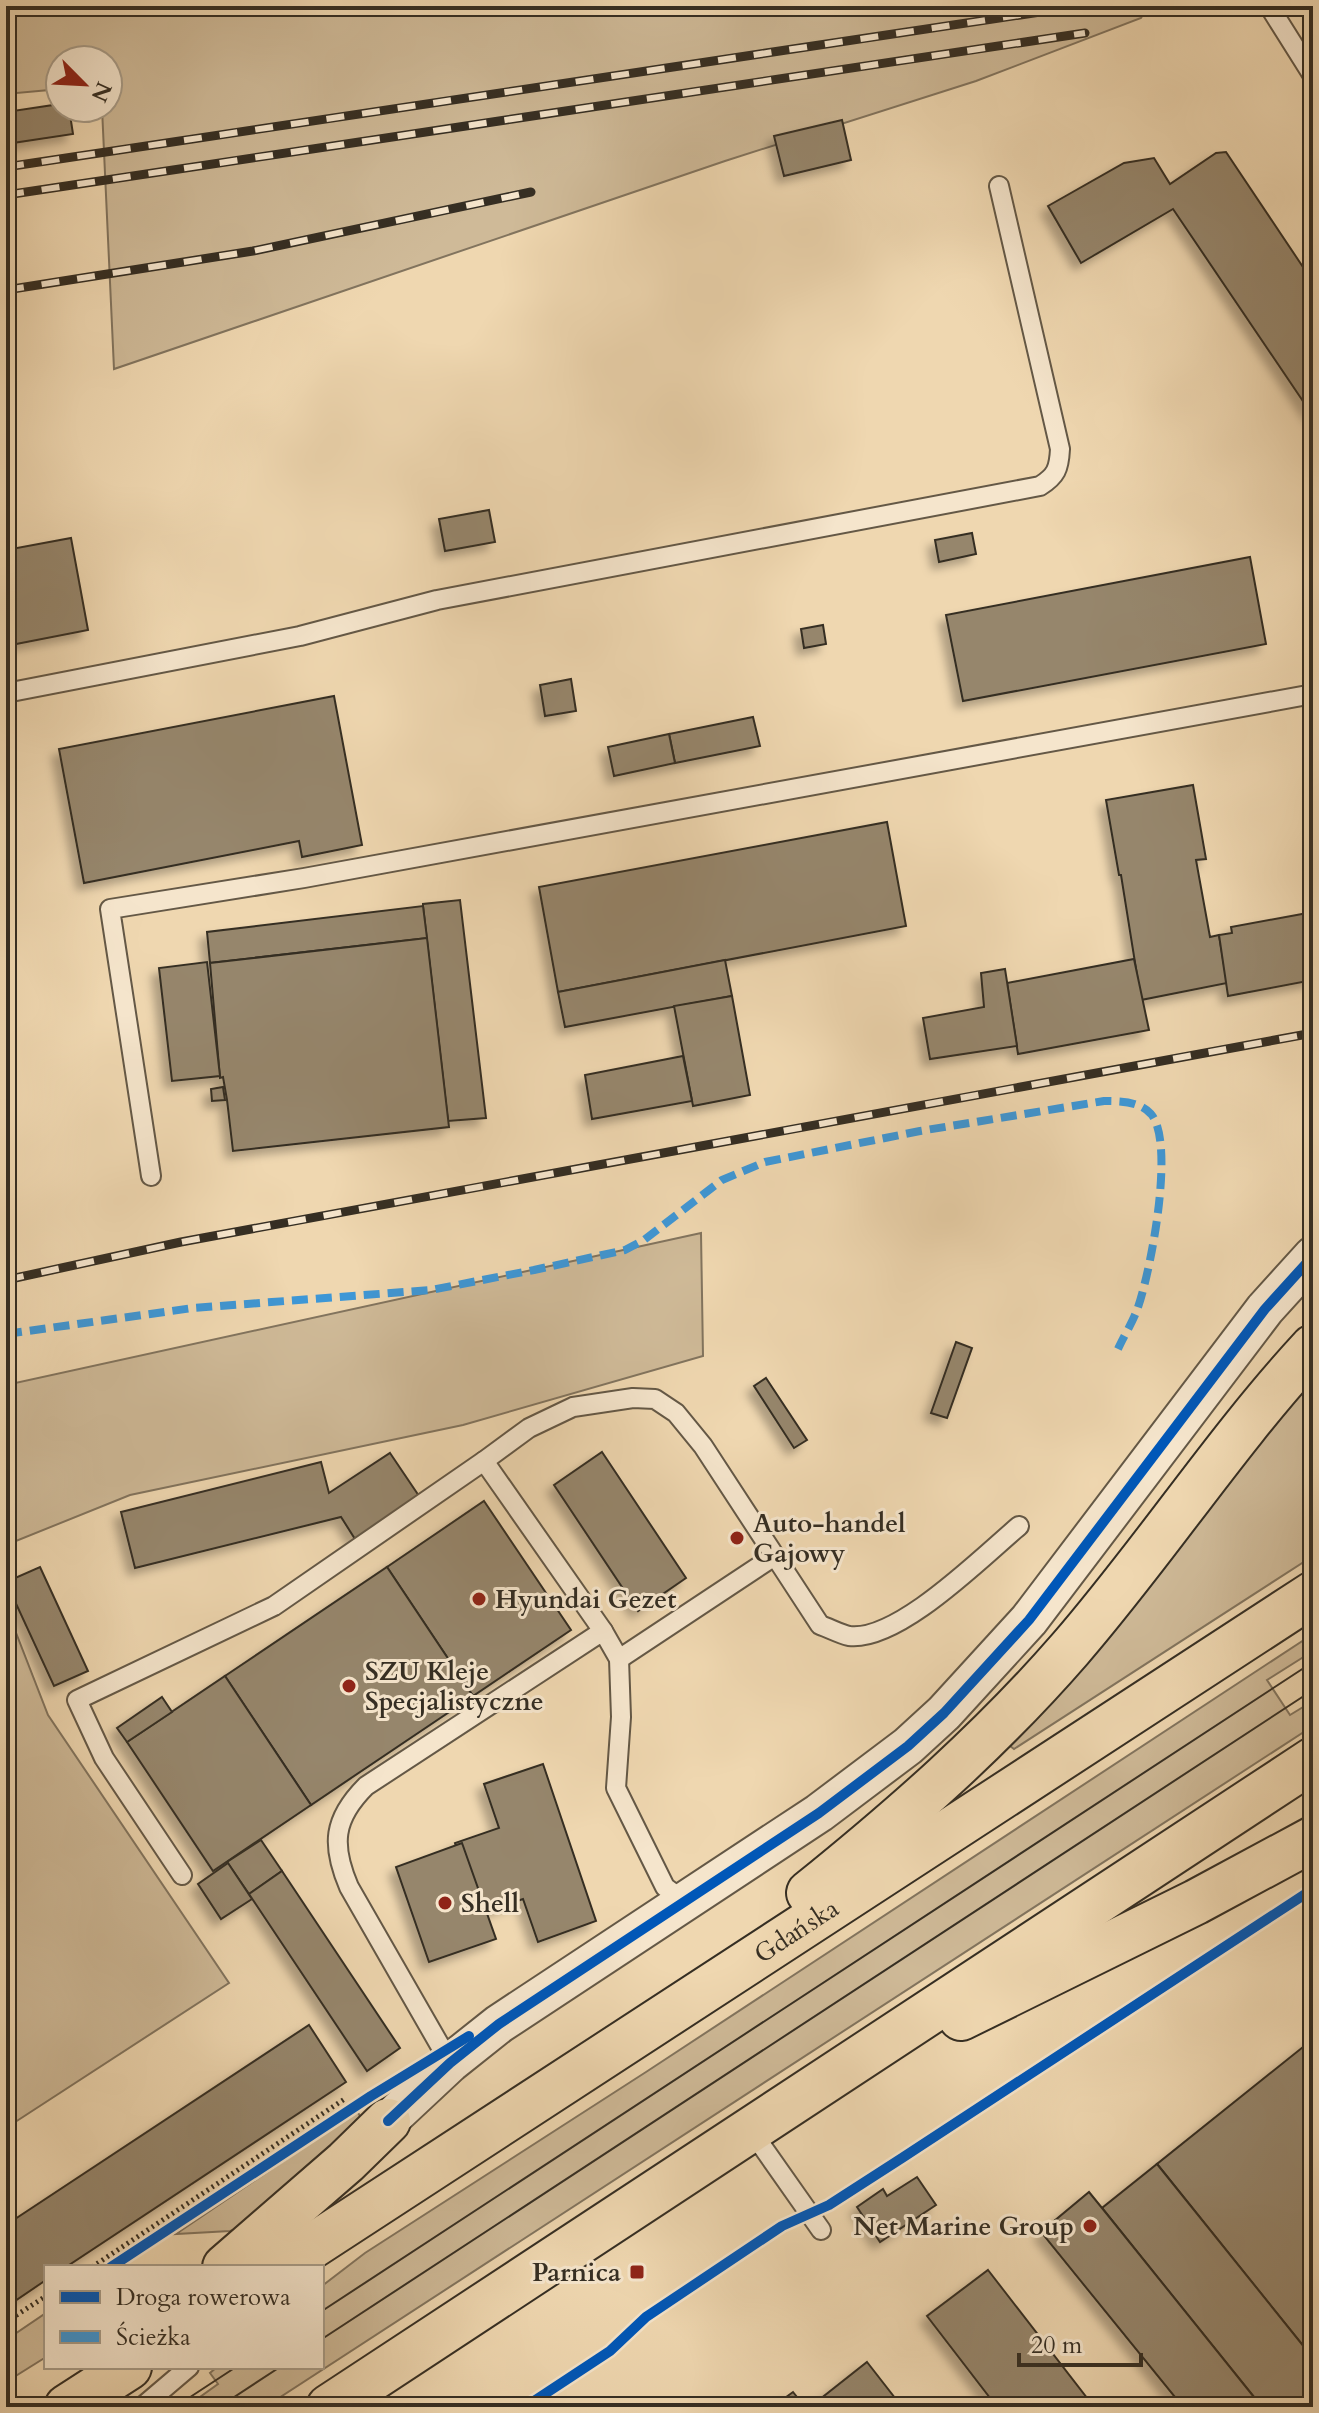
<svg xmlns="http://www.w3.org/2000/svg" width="1319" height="2413" font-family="Cardo,serif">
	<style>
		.green { fill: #cfba98; stroke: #82745e; stroke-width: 2 }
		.building { fill: #96866c; stroke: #352e23; stroke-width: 2; filter: url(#shadow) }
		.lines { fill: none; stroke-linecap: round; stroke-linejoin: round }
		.lane-casing { stroke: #645846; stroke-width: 22 }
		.street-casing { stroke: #645846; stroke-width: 42 }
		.primary-casing { stroke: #352e23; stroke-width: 48 }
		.path { stroke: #352e23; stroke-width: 5; stroke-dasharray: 2 4; stroke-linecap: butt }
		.lane { stroke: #f5e5cc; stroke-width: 18 }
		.street { stroke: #f5e5cc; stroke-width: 38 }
		.primary { stroke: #efd7b0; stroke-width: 44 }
		.tram { stroke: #352e23; stroke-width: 2 }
		.rail-casing { stroke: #352e23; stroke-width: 9 }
		.rail { stroke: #f5e5cc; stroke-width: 6; stroke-dasharray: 18; stroke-linecap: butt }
		.quiet { stroke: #3e97d6; stroke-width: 8; stroke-dasharray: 16 8; stroke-linecap: butt }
		.cycleway-casing { stroke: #f5e5cc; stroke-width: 15 }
		.cycleway { stroke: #0057b8; stroke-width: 10 }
		.poi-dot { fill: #8f2418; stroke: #f5e5cc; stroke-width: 3 }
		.labels { text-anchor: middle; stroke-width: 6; stroke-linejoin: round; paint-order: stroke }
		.poi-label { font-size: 26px; font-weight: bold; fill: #352e23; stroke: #f5e5cc; text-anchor: start }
		.street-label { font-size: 26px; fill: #352e23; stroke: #f5e5cc }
	</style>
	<defs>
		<filter id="shadow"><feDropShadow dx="-7" dy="7" stdDeviation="4" flood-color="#0004"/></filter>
	</defs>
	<rect width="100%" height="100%" fill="#efd7b0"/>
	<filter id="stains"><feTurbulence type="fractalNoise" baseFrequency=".0025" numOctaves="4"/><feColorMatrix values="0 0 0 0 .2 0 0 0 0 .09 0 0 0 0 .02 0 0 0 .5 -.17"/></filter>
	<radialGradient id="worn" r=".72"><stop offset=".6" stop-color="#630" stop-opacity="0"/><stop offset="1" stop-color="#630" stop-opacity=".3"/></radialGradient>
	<g class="green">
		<polygon points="6,6 1148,6 1141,18 976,81 725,161 114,369 102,108 108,108 108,60 60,60 60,89 6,94"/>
		<polygon points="701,1233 703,1356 463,1425 130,1495 6,1545 6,1385"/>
		<polygon points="1313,1374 1313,1556 1014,1749 1010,1746 1012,1740"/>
		<polygon points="6,1607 48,1715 229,1983 6,2128"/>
		<polygon points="1313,1634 1313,1651 1267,1680 1290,1715 1313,1701 1313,1726 265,2407 186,2407 218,2384 210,2373 217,2367 322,2367 322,2286 365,2253 646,2072"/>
		<polygon points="357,2111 366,2126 246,2226 230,2231 176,2234"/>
		<polygon points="46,2313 46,2357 6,2382 6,2340"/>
	</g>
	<g class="building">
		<polygon points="60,104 60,108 69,108 73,134 6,144 6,112"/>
		<polygon points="842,120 851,160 784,176 774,136"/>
		<polygon points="1226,152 1313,282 1313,416 1173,209 1081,263 1048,206 1124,163 1154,158 1170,184 1216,153"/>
		<polygon points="489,510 495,542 445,551 439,519"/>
		<polygon points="972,533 976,554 939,562 935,540"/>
		<polygon points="71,538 88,630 6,646 6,550"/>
		<polygon points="1250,557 1266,644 963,701 946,615"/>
		<polygon points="823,625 826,644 804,648 801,629"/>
		<polygon points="571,679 576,711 545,716 540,685"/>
		<polygon points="334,696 362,845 302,857 299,841 84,883 59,749"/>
		<polygon points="753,717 760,746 675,763 669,734"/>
		<polygon points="669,734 675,763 614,776 608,747"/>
		<polygon points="1193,785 1206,859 1196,860 1210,937 1219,935 1227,983 1141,1000 1121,875 1119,875 1106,800"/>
		<polygon points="887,822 906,926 558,992 539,887"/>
		<polygon points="460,900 486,1118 448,1121 423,906 423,904"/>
		<polygon points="423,906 427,938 210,963 207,932"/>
		<polygon points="1313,912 1313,980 1228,996 1219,935 1232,933 1231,927"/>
		<polygon points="427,938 449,1127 233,1151 227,1100 223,1077 220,1078 210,963"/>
		<polygon points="1134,959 1149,1030 1018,1054 1007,983"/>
		<polygon points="725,960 732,996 565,1027 558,992"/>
		<polygon points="207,962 220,1076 172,1081 159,968"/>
		<polygon points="1005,969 1017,1046 930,1059 923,1018 984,1007 981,973"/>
		<polygon points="732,996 750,1095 693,1106 674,1006"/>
		<polygon points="683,1056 692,1101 592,1119 585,1075"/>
		<polygon points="223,1087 225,1100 212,1101 211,1089"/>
		<polygon points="956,1342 972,1348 947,1418 931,1413"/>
		<polygon points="766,1378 807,1440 794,1448 754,1386"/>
		<polygon points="602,1452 686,1578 638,1611 554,1485"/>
		<polygon points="390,1453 419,1496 355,1539 341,1517 135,1568 121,1512 321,1462 329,1493"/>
		<polygon points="484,1501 571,1630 473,1696 387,1567"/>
		<polygon points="40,1567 88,1671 54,1686 6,1582"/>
		<polygon points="387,1567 473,1696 311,1805 225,1676"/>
		<polygon points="225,1676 311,1805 213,1871 127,1742"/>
		<polygon points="162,1697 172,1712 127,1742 117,1728"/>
		<polygon points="543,1764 596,1921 538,1942 523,1899 479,1914 455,1843 499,1828 484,1784"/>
		<polygon points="261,1840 282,1871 249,1894 227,1862"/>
		<polygon points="462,1843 496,1939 429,1962 396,1867"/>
		<polygon points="228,1863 252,1899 221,1919 198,1884"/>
		<polygon points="282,1871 400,2048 367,2071 249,1894"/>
		<polygon points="309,2025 346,2082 66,2267 46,2267 46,2280 6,2307 6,2225"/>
		<polygon points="1313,2039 1313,2358 1157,2164"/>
		<polygon points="1157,2164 1313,2358 1313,2407 1262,2407 1102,2208"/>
		<polygon points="917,2177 936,2205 880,2242 857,2207 883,2189 887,2196"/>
		<polygon points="1089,2192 1102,2208 1262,2407 1183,2407 1041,2232"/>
		<polygon points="988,2270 1094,2407 997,2407 927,2316"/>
		<polygon points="867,2362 902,2407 810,2407"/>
		<polygon points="793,2392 805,2407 781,2407 778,2403"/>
	</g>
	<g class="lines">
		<g class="lane-casing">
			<g id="lane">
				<polyline points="1269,6 1313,76"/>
				<path d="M6 693 300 636 437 600 1040 486C1056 476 1059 469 1060 449L999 186"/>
				<polyline points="151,1176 110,909 304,878 1313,694"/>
				<path d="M484 1461 529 1428 573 1407 633 1398 655 1399 676 1413 703 1446 820 1625C829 1628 840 1634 849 1636 898 1642 982 1557 1019 1526"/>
				<polyline points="619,1659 773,1557"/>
				<polyline points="182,1875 104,1758 77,1700 274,1606 484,1461 603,1631"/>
				<path d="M450 2063 349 1887C331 1845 333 1819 366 1786L603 1631 619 1659 621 1717 616 1788 665 1887 685 1902"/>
				<polyline points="750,2129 821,2230"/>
				<polyline points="142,2407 189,2367"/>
			</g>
		</g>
		<g class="street-casing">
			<polyline id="street" points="388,2121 450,2063 499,2024 819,1813 908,1746 944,1713 1029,1620 1265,1309 1313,1256"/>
		</g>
		<g class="primary-casing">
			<g id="primary">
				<path d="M809 1893C902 1818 992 1739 1070 1649 1155 1551 1225 1442 1313 1347"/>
				<polyline points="961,2018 1196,1902 1313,1839"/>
				<polyline points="225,2267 346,2162 388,2121"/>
				<path id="s1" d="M280 2267 1313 1594"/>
				<polyline points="67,2407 129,2367"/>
				<polyline points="329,2407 1313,1760"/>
			</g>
		</g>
		<g class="path">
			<polyline points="92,2267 346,2098"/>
			<polyline points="6,2322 46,2296"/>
		</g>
		<use href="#lane" class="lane"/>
		<use href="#street" class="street"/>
		<use href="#primary" class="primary"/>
		<g class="tram">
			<polyline points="322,2311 1313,1662"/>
			<polyline points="322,2339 1313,1690"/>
			<polyline points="175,2407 236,2367"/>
			<polyline points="219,2407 280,2367"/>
		</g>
		<g class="rail-casing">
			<g id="rail">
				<polyline points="6,167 1080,6"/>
				<polyline points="6,195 1085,33"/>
				<polyline points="6,290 253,251 531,192"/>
				<polyline points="6,1280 181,1242 1313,1033"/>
			</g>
		</g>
		<use href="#rail" class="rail"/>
		<path class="quiet" d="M6 1334 193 1308 431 1290 534 1270 625 1250 644 1240 722 1180 765 1162 920 1131 1104 1101C1120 1101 1139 1101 1151 1114 1176 1143 1150 1275 1137 1310 1132 1323 1124 1336 1118 1349"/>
		<g class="cycleway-casing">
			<g id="cycleway">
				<polyline points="388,2121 450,2063 499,2024 819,1813 908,1746 944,1713 1029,1620 1265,1309 1313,1256"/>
				<polyline points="111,2267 371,2096 469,2036"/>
				<polyline points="525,2407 610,2351 646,2317 782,2226 829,2205 902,2158 1313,1889"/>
			</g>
		</g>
		<use href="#cycleway" class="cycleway"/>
	</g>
	<g class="poi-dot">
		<circle cx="737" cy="1538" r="8"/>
		<circle cx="479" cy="1599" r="8"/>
		<circle cx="349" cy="1686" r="8"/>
		<circle cx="445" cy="1903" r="8"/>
		<circle cx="1090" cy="2226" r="8"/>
		<rect x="629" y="2264" width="16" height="16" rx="4"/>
	</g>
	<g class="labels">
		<g class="poi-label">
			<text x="753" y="1532">Auto-handel<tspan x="753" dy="30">Gajowy</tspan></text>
			<text x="495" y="1608">Hyundai Gezet</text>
			<text x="365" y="1680">SZU Kleje<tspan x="365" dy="30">Specjalistyczne</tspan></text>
			<text x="461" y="1912">Shell</text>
			<text x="1074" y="2235" text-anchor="end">Net Marine Group</text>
			<text x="621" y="2281" text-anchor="end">Parnica</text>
		</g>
		<g class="street-label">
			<text dy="9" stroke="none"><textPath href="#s1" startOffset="616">Gdańska</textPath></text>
		</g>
	</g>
	<rect width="1319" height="2413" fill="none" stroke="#efd7b0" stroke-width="32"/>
	<rect x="8" y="8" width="1303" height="2397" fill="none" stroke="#352e23" stroke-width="4"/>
	<rect x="16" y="16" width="1287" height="2381" fill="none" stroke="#352e23" stroke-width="2"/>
	<rect x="44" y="2265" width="280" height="104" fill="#f5e5cc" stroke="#a89c88" stroke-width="2"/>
	<rect x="60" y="2291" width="40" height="12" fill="#0057b8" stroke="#a89c88" stroke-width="2"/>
	<text x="116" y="2305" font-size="24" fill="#352e23">Droga rowerowa</text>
	<rect x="60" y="2331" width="40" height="12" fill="#3e97d6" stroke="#a89c88" stroke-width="2"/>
	<text x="116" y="2345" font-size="24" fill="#352e23">Ścieżka</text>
	<g transform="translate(84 84) rotate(114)"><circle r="38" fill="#f5e5cc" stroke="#a89c88" stroke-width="2"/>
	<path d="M0-6L14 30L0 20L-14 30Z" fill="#8f2418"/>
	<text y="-12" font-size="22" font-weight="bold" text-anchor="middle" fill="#352e23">N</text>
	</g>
	<path d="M1019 2353v12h122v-12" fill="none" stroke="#352e23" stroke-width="4"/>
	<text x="1031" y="2353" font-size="24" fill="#352e23" stroke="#f5e5cc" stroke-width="6" paint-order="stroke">20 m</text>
	<rect width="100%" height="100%" filter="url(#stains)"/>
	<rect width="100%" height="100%" fill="url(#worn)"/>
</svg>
